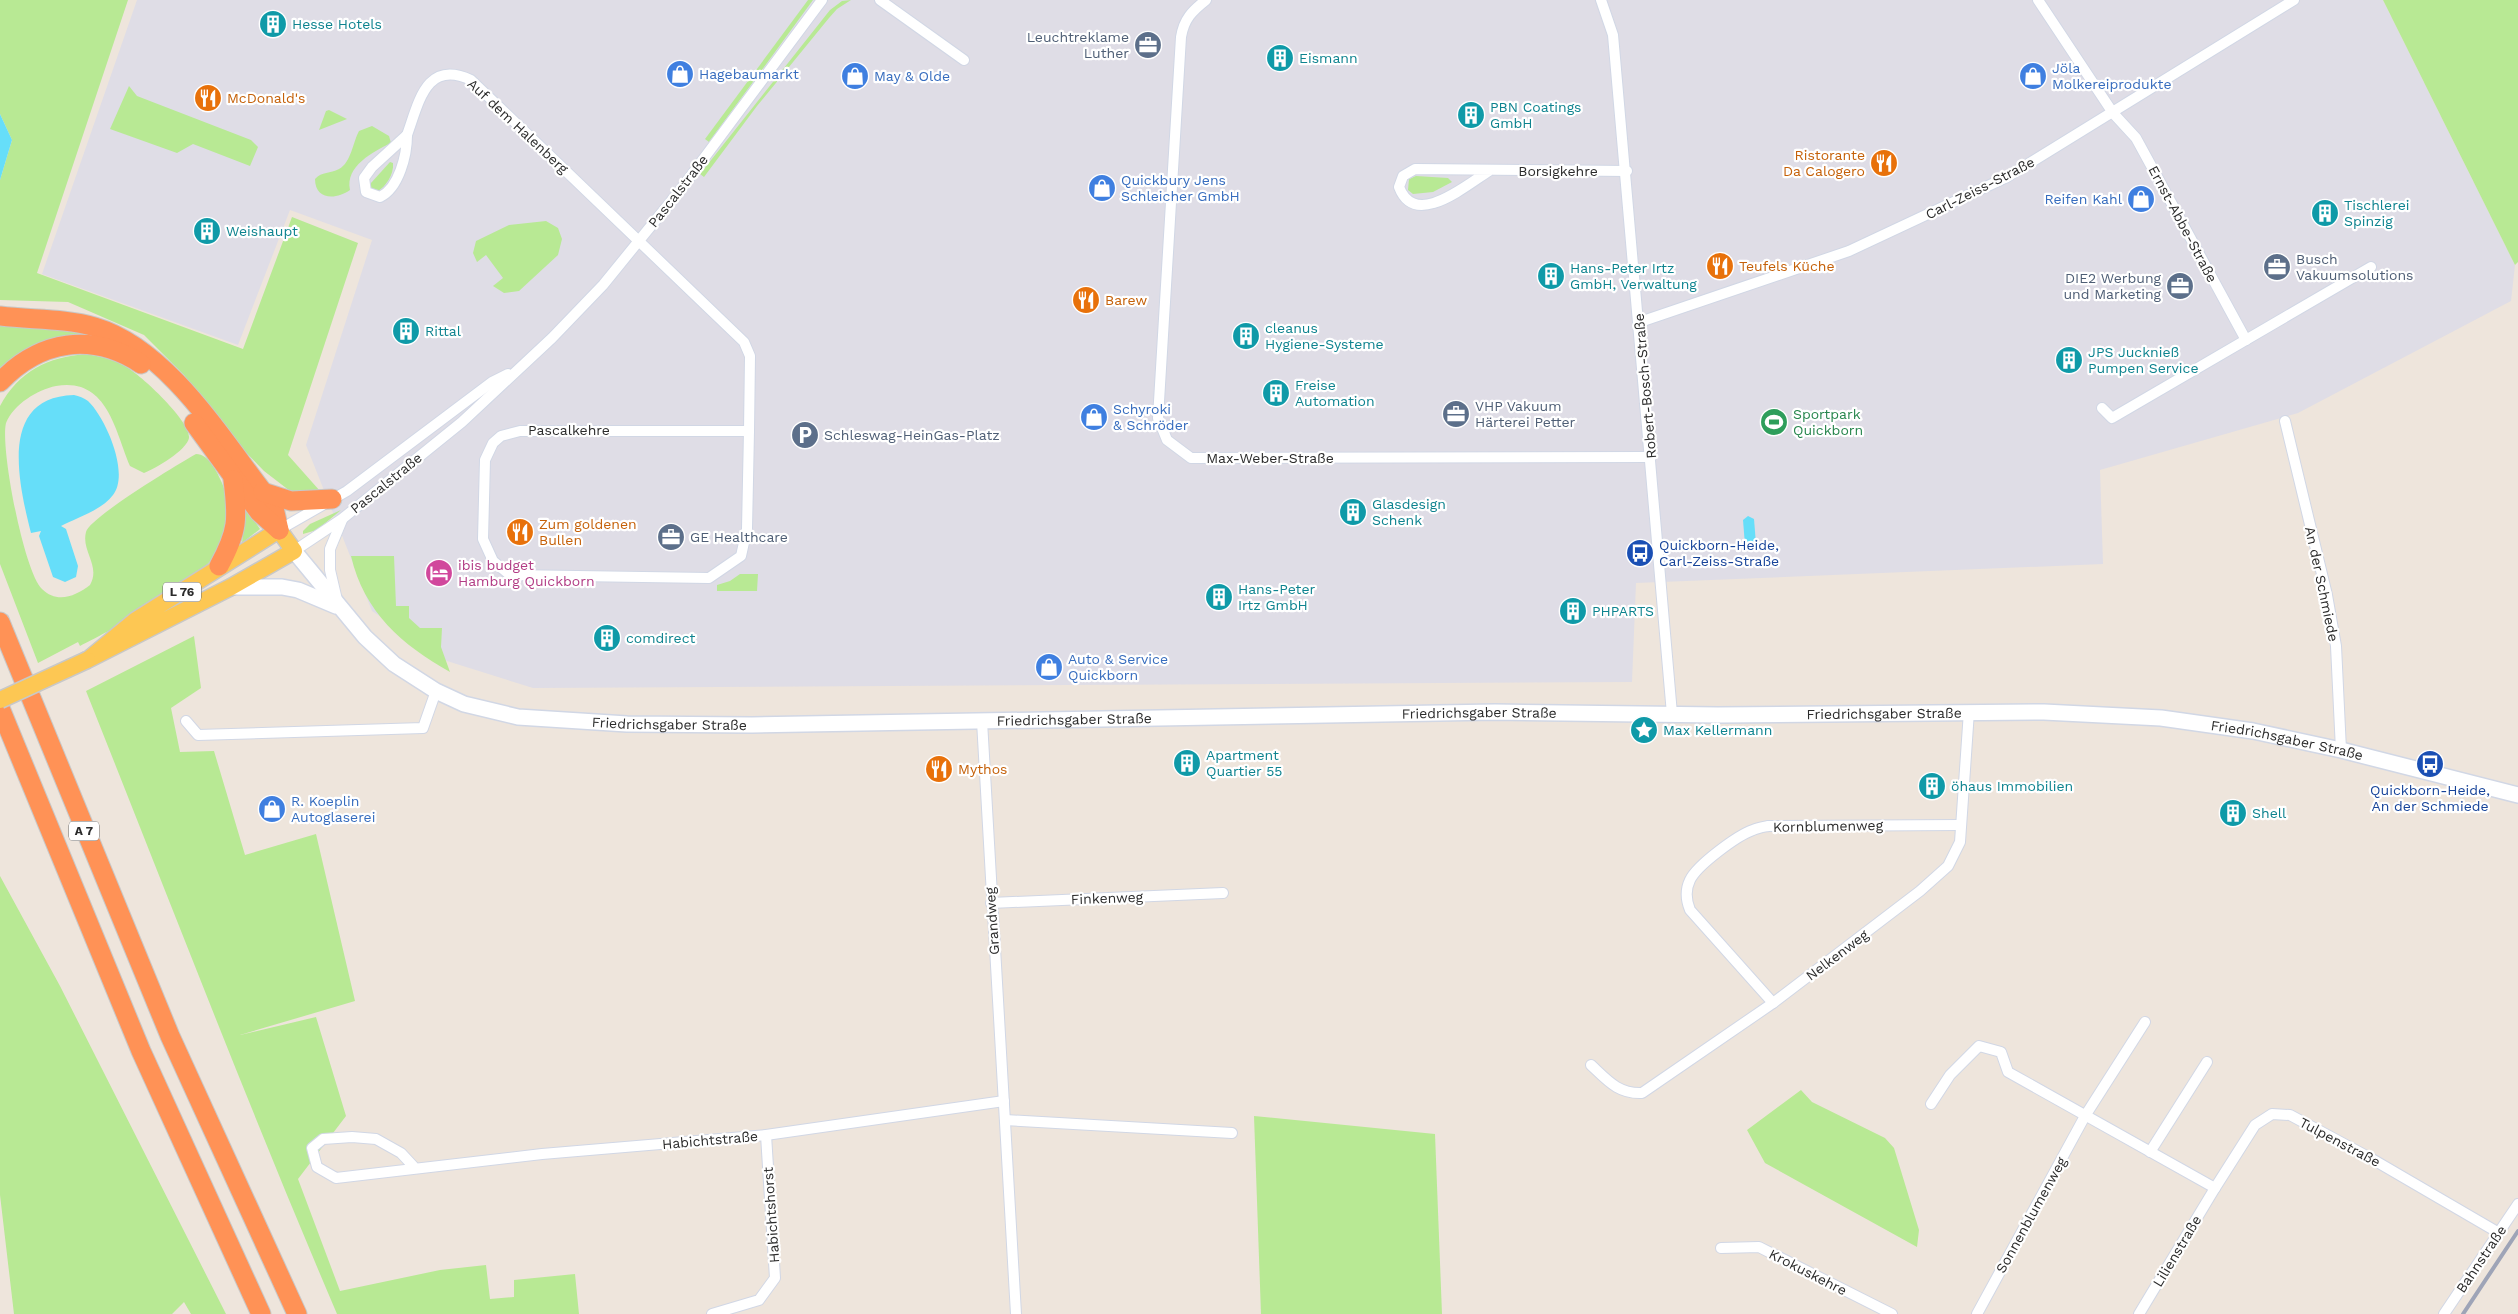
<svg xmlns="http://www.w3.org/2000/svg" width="2518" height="1314" font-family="'Work Sans',sans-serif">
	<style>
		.industrial { fill: #dfdde6 }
		.green { fill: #b8e994 }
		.water { fill: #66def9 }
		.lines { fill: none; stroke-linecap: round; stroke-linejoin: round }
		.minor-casing { stroke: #d1d7e5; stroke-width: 12 }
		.secondary-casing { stroke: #d1d7e5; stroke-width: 18 }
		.primary-casing { stroke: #c8c8c8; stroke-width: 19 }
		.motorway-casing { stroke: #c8c8c8; stroke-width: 21 }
		.minor { stroke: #fff; stroke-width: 10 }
		.secondary { stroke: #fff; stroke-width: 15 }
		.primary { stroke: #fdc753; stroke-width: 16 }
		.motorway { stroke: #ff9256; stroke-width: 19 }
		.rail { stroke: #9ea4b7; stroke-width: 4 }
		.primary-bridge-casing { stroke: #c8c8c8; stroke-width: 19; stroke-linecap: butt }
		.primary-bridge { stroke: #fdc753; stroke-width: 16 }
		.labels { text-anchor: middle; stroke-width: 4.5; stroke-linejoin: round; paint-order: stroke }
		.shield { fill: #fff; stroke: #6b6b6b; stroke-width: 1 }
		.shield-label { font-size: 12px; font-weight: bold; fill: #2b2b2b }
		.culture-label { font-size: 14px; fill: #0d838f; stroke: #fff; text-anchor: start }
		.service-label { font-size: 14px; fill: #4e5e75; stroke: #fff; text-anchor: start }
		.shop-label { font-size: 14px; fill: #366cbe; stroke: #fff; text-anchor: start }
		.food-label { font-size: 14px; fill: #c56008; stroke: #fff; text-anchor: start }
		.street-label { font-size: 14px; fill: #2b2b2b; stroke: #fff }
		.leisure-label { font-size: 14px; fill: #27864d; stroke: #fff; text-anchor: start }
		.transit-label { font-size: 14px; fill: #164399; stroke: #fff; text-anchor: start }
		.hotel-label { font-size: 14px; fill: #b23c85; stroke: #fff; text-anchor: start }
	</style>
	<rect width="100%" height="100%" fill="#eee5dc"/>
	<polygon class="industrial" points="137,0 2383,0 2515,265 2511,301 2298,413 2100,470 2103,564 1636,583 1632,682 533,688 447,661 372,611 306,445 372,240 290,210 238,345 42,274"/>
	<g class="green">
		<polygon points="0,0 128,0 37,273 243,349 292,217 358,243 288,455 320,491 290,491 264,471 232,438 184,375 144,335 68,302 0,300 0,180 12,140 0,114"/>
		<polygon points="808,0 813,0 709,142 705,139"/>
		<polygon points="851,0 837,9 829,18 757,106 704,177 700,174 830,10 842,1"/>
		<polygon points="2383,0 2518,0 2518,262 2515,265"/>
		<polygon points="129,86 137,96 251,140 258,147 250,166 193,144 177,153 110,129"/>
		<polygon points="329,110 347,119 319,130 326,111"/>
		<path d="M372 126 389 136 391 143C373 152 345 166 350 190 336 200 315 200 315 179 322 171 330 174 339 169 351 163 353 142 359 131Z"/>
		<path d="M390 162 393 163C394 175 386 186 377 192L371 189V183Z"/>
		<polygon points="1416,176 1448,178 1452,182 1433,192 1413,194 1408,190 1409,179"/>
		<polygon points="546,221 558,228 562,239 558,255 519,291 504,293 493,286 503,278 486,255 477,262 473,253 476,241 509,225"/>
		<path d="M0 323 60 327 110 341C68 335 31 338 0 370Z"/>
		<path d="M86 354C98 356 112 359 123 365 138 372 191 421 189 438 187 450 155 469 144 473L130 466C115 430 107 377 56 386 37 390 14 404 6 423 0 447 24 572 42 589 57 604 76 596 90 585 101 566 81 551 86 532 89 518 178 464 196 454 209 454 217 472 222 483 232 506 230 534 215 555 195 585 114 629 80 646L78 642 38 663 0 564V406C19 371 48 357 86 354Z"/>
		<polygon points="247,510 260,529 242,543 245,511"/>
		<polygon points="341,510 317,530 303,534 303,531 310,524"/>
		<path d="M351 556H394L396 606H409V618L420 628H442L441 647 450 672C402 645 364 612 351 556Z"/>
		<polygon points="740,574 758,574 757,591 717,591 717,585 730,581"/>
		<path d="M194 636 201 688 171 708 180 752 214 751 245 855 316 834 355 1001 240 1035 316 1017 346 1116 298 1179 340 1291 440 1270 486 1265 490 1299 514 1297V1280L575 1274 579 1314H337C249 1108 169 899 86 691Z"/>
		<polygon points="0,876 60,986 226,1314 191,1314 184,1302 172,1314 14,1314 0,1195"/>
		<polygon points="1801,1090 1812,1102 1885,1138 1894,1148 1919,1230 1917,1247 1765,1163 1747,1130"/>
		<polygon points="1254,1116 1435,1134 1442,1314 1261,1314"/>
	</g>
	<g class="water">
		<polygon points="0,114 12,140 0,180"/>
		<path d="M74 395C79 396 84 398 88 401 106 418 130 474 113 495 102 510 76 518 61 526L66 529 78 566 76 577 65 582 53 577 39 536 41 531 31 533C17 478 0 397 74 395Z"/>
		<polygon points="1748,516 1754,519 1756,544 1745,545 1743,520"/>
	</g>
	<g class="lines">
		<g class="minor-casing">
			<g id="minor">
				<polyline points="880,0 964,60"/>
				<path d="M1206 0C1192 11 1184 19 1181 37L1158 418 1167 440 1191 458 1651 457"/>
				<polyline points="1601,0 1613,35 1672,714"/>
				<polyline points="2038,0 2113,113 2136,138 2246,340"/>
				<path d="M407 135C419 102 426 59 471 80L744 342 750 356 749 431"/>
				<path d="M407 135C407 155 399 188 380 197L366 192 364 178 372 167Z"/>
				<path d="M1489 171C1465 186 1415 229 1399 187L1403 176 1415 169 1627 171"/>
				<polyline points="1640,322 1849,251 2007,177 2294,0"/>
				<polyline points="2102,408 2112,418 2371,267"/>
				<polyline points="2285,421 2327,595 2336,646 2341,750"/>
				<polygon points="520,431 749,431 747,529 741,556 709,578 510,575 493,561 483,539 485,460 493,443 501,436"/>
				<polyline points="279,530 347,491 492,382 508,374"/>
				<polyline points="294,551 342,519 462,422 552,338 603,285 681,189 822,0"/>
				<polyline points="337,600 330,570 330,549 342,520"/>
				<polyline points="186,721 198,735 423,728 436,691"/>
				<polyline points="982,721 1016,1314"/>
				<polyline points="991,903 1223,893"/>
				<path d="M1773 1003 1690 910C1686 900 1685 890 1690 880 1697 865 1738 835 1753 830 1757 828 1763 827 1768 826L1961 825"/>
				<path d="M1591 1065C1607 1080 1618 1094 1642 1093L1773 1003 1920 891 1948 866 1960 842 1969 711"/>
				<polyline points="1931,1104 1950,1075 1979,1046 2001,1052 2008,1072 2215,1188 2255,1125 2272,1114 2290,1115 2372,1159 2499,1233"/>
				<polyline points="1005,1120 1232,1133"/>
				<polyline points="2150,1152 2207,1062"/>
				<polyline points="414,1167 401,1153 376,1139 352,1137 323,1139 312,1148 317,1167 336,1178 542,1154 766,1135 1004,1101"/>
				<polyline points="1721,1248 1759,1247 1892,1314"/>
				<polyline points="712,1314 759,1300 775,1278 766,1135"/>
				<polyline points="1977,1314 2085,1116 2145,1022"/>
				<polyline points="2139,1314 2215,1188"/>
				<polyline points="2444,1314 2518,1204"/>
			</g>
		</g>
		<g class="secondary-casing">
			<g id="secondary">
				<path id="s1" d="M294 551 365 637 394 664 436 691 464 704 518 717 627 724 752 725 1495 712 1718 715 2044 712 2161 718 2253 731 2341 750 2518 795"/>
				<polyline points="231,587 282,587 298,590 336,606"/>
			</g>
		</g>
		<g class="primary-casing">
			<polyline id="primary" points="87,660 89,659 231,587 294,551 279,530 136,620 89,659"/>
		</g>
		<g class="motorway-casing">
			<g id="motorway">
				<path d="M0 316C31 320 64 318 95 327 166 348 220 436 263 492L274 508 279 530"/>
				<path d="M0 382C40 340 92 332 141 364"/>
				<polyline points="194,423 259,512 279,530"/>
				<polyline points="263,492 291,501 332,499"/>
				<path d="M219 566C238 531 238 519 233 480"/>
				<polyline points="0,622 170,1036 297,1314"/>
				<polyline points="0,708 141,1051 261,1314"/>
			</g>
		</g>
		<use href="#minor" class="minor"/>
		<use href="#secondary" class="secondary"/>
		<use href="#primary" class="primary"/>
		<use href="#motorway" class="motorway"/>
		<polyline class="rail" points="2463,1314 2518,1231"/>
		<g class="primary-bridge-casing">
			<polyline id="primary-bridge" points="0,700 87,660"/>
		</g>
		<use href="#primary-bridge" class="primary-bridge"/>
	</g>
	<defs>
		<g id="building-disc" transform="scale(1.4375)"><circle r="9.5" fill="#0f9aa8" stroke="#fff"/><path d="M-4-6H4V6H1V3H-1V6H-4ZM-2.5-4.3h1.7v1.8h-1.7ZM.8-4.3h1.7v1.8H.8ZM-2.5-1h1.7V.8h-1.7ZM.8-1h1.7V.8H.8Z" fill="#fff"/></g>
		<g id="office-disc" transform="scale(1.4375)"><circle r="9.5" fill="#5c6f8a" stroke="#fff"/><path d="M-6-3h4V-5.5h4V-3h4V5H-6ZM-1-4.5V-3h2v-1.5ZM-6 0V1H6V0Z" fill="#fff"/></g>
		<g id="shop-disc" transform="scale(1.4375)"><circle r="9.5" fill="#3f7fe0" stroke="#fff"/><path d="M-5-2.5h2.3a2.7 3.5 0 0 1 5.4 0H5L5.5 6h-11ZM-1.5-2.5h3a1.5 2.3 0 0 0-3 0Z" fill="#fff"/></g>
		<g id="restaurant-disc" transform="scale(1.4375)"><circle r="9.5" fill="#e8710a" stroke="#fff"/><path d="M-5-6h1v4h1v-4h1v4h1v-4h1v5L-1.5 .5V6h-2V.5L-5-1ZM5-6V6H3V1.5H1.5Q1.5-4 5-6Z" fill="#fff"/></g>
		<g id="stadium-disc" transform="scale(1.4375)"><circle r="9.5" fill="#2e9e5b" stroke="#fff"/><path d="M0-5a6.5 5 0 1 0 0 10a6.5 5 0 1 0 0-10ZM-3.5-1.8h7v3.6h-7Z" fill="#fff"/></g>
		<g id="parking-disc" transform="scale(1.4375)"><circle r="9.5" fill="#5c6f8a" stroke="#fff"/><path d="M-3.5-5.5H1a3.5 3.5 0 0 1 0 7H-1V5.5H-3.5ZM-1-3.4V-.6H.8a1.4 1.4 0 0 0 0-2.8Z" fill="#fff"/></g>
		<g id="bus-disc" transform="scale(1.4375)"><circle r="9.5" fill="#1a4fb4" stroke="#fff"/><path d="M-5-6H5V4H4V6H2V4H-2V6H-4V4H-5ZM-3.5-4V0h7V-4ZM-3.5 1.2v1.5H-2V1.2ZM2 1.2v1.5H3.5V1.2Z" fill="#fff"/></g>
		<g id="hotel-disc" transform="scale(1.4375)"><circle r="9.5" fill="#d1479c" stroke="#fff"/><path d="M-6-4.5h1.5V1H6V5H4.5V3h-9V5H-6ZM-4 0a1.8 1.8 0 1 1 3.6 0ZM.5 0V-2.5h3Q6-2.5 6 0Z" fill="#fff"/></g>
		<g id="sight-disc" transform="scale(1.4375)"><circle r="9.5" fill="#0f9aa8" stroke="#fff"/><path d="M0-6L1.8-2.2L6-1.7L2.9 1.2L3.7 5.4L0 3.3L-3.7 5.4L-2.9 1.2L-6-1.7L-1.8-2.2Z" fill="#fff"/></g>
	</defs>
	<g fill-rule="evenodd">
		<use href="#building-disc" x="273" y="24"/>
		<use href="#office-disc" x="1148" y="45"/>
		<use href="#building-disc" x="1280" y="58"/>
		<use href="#shop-disc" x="680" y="74"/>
		<use href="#shop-disc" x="855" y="76"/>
		<use href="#shop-disc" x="2033" y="76"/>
		<use href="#restaurant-disc" x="208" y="98"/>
		<use href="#building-disc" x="1471" y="115"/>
		<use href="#restaurant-disc" x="1884" y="163"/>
		<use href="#shop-disc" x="1102" y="188"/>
		<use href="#shop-disc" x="2141" y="199"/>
		<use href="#building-disc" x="2325" y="213"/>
		<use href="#building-disc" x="207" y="231"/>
		<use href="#restaurant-disc" x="1720" y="266"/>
		<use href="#office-disc" x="2277" y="267"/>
		<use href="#building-disc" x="1551" y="276"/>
		<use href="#office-disc" x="2180" y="286"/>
		<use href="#restaurant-disc" x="1086" y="300"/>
		<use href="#building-disc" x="406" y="331"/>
		<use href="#building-disc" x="1246" y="336"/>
		<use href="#building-disc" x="2069" y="360"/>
		<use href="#building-disc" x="1276" y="393"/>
		<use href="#office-disc" x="1456" y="414"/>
		<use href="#shop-disc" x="1094" y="417"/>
		<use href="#stadium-disc" x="1774" y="422"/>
		<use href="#parking-disc" x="805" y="435"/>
		<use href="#building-disc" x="1353" y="512"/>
		<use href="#restaurant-disc" x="520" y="532"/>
		<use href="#office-disc" x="671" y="537"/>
		<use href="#bus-disc" x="1640" y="553"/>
		<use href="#hotel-disc" x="439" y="573"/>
		<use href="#building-disc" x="1219" y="597"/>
		<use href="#building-disc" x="1573" y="611"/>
		<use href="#building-disc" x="607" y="638"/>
		<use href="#shop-disc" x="1049" y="667"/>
		<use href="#sight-disc" x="1644" y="730"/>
		<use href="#building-disc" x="1187" y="763"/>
		<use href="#bus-disc" x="2430" y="764"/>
		<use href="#restaurant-disc" x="939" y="769"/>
		<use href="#building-disc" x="1932" y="786"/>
		<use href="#shop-disc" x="272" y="809"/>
		<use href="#building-disc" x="2233" y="813"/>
	</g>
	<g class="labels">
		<g class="shield">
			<rect x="163" y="582.5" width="38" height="19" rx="4"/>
			<rect x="69" y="821.5" width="30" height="19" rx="4"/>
		</g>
		<g class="shield-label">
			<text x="182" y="596">L 76</text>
			<text x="84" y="835">A 7</text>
		</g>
		<g class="culture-label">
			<text x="292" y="29">Hesse Hotels</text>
			<text x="1299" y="63">Eismann</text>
			<text x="1490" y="112">PBN Coatings<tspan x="1490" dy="16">GmbH</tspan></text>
			<text x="2344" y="210">Tischlerei<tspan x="2344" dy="16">Spinzig</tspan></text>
			<text x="226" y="236">Weishaupt</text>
			<text x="1570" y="273">Hans-Peter Irtz<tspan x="1570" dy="16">GmbH, Verwaltung</tspan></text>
			<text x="1265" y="333">cleanus<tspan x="1265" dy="16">Hygiene-Systeme</tspan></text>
			<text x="425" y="336">Rittal</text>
			<text x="2088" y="357">JPS Jucknieß<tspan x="2088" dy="16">Pumpen Service</tspan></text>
			<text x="1295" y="390">Freise<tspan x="1295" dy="16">Automation</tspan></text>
			<text x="1372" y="509">Glasdesign<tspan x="1372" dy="16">Schenk</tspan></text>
			<text x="1238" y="594">Hans-Peter<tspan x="1238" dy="16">Irtz GmbH</tspan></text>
			<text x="1592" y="616">PHPARTS</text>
			<text x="626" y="643">comdirect</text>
			<text x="1663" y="735">Max Kellermann</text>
			<text x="1206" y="760">Apartment<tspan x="1206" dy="16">Quartier 55</tspan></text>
			<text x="1951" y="791">öhaus Immobilien</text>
			<text x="2252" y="818">Shell</text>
		</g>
		<g class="service-label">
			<text x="1129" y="42" text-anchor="end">Leuchtreklame<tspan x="1129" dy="16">Luther</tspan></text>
			<text x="2296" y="264">Busch<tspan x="2296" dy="16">Vakuumsolutions</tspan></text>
			<text x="2161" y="283" text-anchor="end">DIE2 Werbung<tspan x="2161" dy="16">und Marketing</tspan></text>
			<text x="1475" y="411">VHP Vakuum<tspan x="1475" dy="16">Härterei Petter</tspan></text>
			<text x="824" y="440">Schleswag-HeinGas-Platz</text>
			<text x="690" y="542">GE Healthcare</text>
		</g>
		<g class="shop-label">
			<text x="2052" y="73">Jöla<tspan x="2052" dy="16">Molkereiprodukte</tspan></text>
			<text x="699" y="79">Hagebaumarkt</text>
			<text x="874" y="81">May &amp; Olde</text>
			<text x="1121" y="185">Quickbury Jens<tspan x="1121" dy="16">Schleicher GmbH</tspan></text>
			<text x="2122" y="204" text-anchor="end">Reifen Kahl</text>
			<text x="1113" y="414">Schyroki<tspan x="1113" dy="16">&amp; Schröder</tspan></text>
			<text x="1068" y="664">Auto &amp; Service<tspan x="1068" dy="16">Quickborn</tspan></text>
			<text x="291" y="806">R. Koeplin<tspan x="291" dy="16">Autoglaserei</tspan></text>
		</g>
		<g class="food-label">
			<text x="227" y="103">McDonald's</text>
			<text x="1865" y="160" text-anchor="end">Ristorante<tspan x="1865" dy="16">Da Calogero</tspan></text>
			<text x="1739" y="271">Teufels Küche</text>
			<text x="1105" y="305">Barew</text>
			<text x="539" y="529">Zum goldenen<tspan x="539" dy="16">Bullen</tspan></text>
			<text x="958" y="774">Mythos</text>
		</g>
		<g class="street-label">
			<text transform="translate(518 126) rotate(43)" y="5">Auf dem Halenberg</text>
			<text x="1558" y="176">Borsigkehre</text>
			<text transform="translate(1980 188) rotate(-27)" y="5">Carl-Zeiss-Straße</text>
			<text transform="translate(678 191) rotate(-52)" y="5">Pascalstraße</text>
			<text transform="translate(2183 224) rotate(62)" y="5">Ernst-Abbe-Straße</text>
			<text transform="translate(1645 386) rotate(-95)" y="5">Robert-Bosch-Straße</text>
			<text x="569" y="435">Pascalkehre</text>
			<text x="1270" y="463">Max-Weber-Straße</text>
			<text transform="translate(386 483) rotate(-39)" y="5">Pascalstraße</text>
			<text transform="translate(2322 584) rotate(78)" y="5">An der Schmiede</text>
			<text dy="5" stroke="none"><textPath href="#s1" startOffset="1249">Friedrichsgaber Straße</textPath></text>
			<text dy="5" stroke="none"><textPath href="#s1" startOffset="1654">Friedrichsgaber Straße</textPath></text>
			<text dy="5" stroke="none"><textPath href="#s1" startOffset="844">Friedrichsgaber Straße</textPath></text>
			<text dy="5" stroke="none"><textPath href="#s1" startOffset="439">Friedrichsgaber Straße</textPath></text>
			<text dy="5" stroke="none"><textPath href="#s1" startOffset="2059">Friedrichsgaber Straße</textPath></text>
			<text transform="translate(1828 826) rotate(-1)" y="5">Kornblumenweg</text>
			<text transform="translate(1107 898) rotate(-2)" y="5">Finkenweg</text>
			<text transform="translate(992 921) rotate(-94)" y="5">Grandweg</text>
			<text transform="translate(1837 955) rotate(-37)" y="5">Nelkenweg</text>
			<text transform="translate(710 1140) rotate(-5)" y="5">Habichtstraße</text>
			<text transform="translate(2340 1142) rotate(28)" y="5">Tulpenstraße</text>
			<text transform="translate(771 1215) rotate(-94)" y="5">Habichtshorst</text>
			<text transform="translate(2031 1215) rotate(-61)" y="5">Sonnenblumenweg</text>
			<text transform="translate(2177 1251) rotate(-59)" y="5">Lilienstraße</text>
			<text transform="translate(2481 1259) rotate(-56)" y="5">Bahnstraße</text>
			<text transform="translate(1808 1272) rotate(27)" y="5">Krokuskehre</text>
		</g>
		<g class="leisure-label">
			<text x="1793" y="419">Sportpark<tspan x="1793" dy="16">Quickborn</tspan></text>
		</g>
		<g class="transit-label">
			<text x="1659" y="550">Quickborn-Heide,<tspan x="1659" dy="16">Carl-Zeiss-Straße</tspan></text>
			<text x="2430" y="795" text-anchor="middle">Quickborn-Heide,<tspan x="2430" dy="16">An der Schmiede</tspan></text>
		</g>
		<g class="hotel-label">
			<text x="458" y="570">ibis budget<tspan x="458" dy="16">Hamburg Quickborn</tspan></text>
		</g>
	</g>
</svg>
